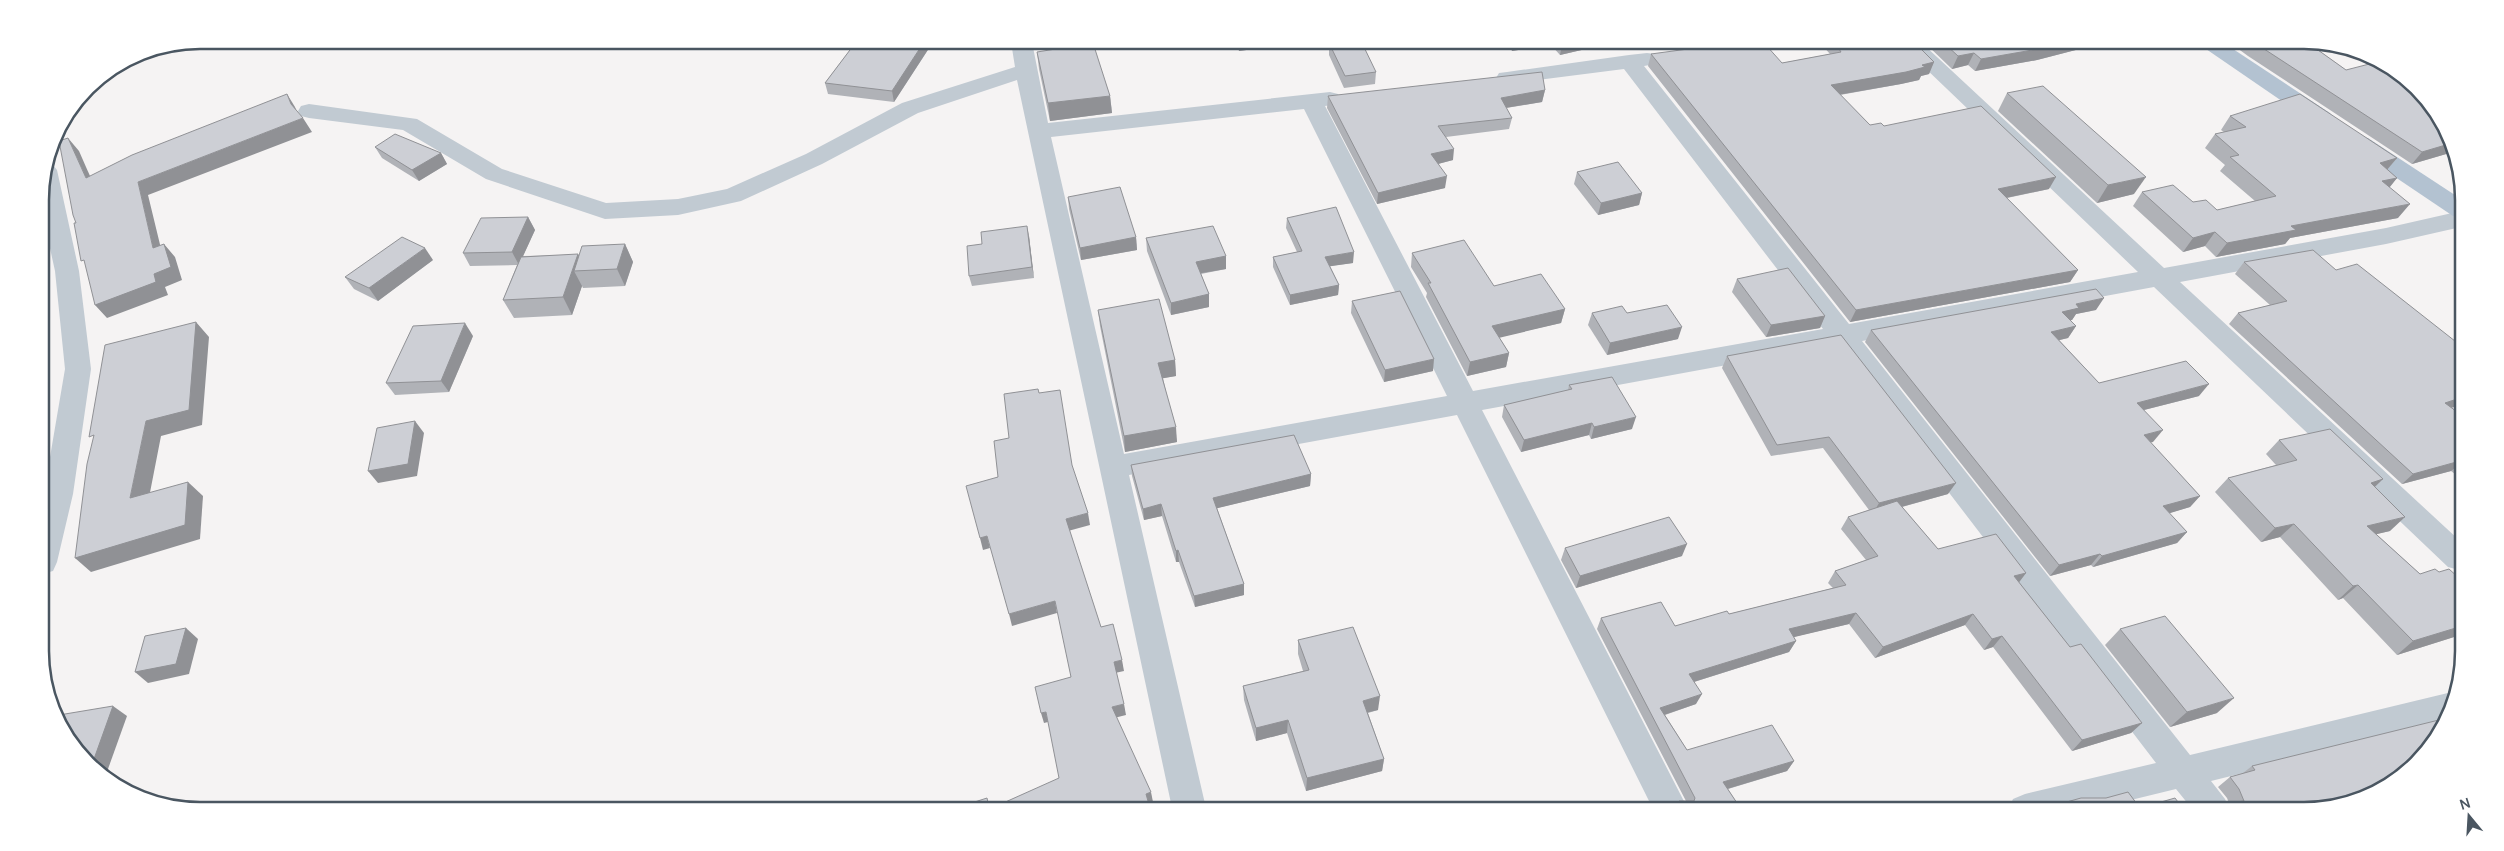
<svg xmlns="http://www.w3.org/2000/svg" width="2504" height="851" font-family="Manrope,sans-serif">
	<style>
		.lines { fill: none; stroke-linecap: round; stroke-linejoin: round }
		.minor { fill: #c1cad2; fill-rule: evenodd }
		.major { fill: #b3c2d1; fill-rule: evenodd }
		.wall { fill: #b0b2b7 }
		.shaded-wall { fill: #909195 }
		.building { fill: #cdcfd5; stroke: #909195 }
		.rim { fill: none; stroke: #4a5661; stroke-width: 2.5 }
	</style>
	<rect width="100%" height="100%" fill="#f5f3f3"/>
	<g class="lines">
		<g class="minor">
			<path d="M1011 42H1032L1048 123 1330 92 1338 94 1341 99 1338 104 1325 106 1473 391 1823 329 1624 69 1507 84 1499 83 1496 78 1499 73 1507 72 1629 55 1647 53 1655 54 1658 59 1655 64 1644 66 1849 324 2138 272 1900 44H1923L2164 268 2386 228 2461 211V227L2386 244 2180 282 2459 540V570L2448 567 2154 287 1862 341 2190 755 2452 692 2458 695 2445 723 2211 781 2225 799 2230 810H2193L2176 789 2090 810H2008L2013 799 2025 794 2156 763 1836 345 1482 410 1688 809H1653L1457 415 1129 475 1206 808H1172L1017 80 918 113 822 164 741 201 678 215 605 219 486 179 403 130 309 118 301 116 298 111 301 106 309 104 417 119 502 169 606 203 678 199 727 189 806 154 902 103 1015 67ZM1304 109 1447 396 1124 454 1051 137Z"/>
			<polygon points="46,163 53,165 57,170 79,271 91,369 73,494 57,562 53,571 42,574 42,504 65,369 55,271 40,203 40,189"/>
		</g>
		<g class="major">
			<polygon points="2203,45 2227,45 2330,113 2333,118 2330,123 2322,125 2314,123 2206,49"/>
			<polygon points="2360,136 2368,138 2461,199 2461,218 2453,216 2352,148 2349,143 2352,138"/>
		</g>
	</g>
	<g class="wall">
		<polygon points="790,42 933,42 894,102 828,94 825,83 850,50 791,47"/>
		<polygon points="1235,43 1282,43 1282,45 1239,51"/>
		<polygon points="1288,43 1320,43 1289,47"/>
		<polygon points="1329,43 1376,72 1375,84 1344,88 1329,55"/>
		<polygon points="1506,43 1603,44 1603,45 1560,55 1551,45 1512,51"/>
		<polygon points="1821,44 1916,44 1934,62 1929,74 1921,76 1919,80 1901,84 1840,95 1870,125 1884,126 2049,189 2007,198 2078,270 2070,282 1850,322 1648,66 1651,54 1782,63 1830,54"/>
		<polygon points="1926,44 2095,45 2037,60 1975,71 1968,65 1952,69"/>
		<polygon points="2233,45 2311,45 2346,70 2424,94 2453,152 2412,164 2248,56"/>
		<polygon points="1037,52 1110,96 1112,113 1050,121 1039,69"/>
		<polygon points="1545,90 1542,102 1506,108 1512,118 1509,129 1446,137 1453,160 1438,164 1445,188 1377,204 1327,108 1328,96"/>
		<polygon points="2007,93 2134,194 2097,203 1998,111"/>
		<polygon points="2230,116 2397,158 2387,170 2397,178 2389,187 2398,218 2290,238 2285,244 2216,257 2205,246 2183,252 2133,206 2142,192 2193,202 2217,210 2255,201 2220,171 2225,165 2205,148 2215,134 2224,132 2221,130"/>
		<polygon points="375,147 441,153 447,164 419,181 382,158"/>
		<polygon points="1577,172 1642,193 1639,205 1598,215 1574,184"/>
		<polygon points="1068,197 1136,237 1137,250 1081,260 1069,209"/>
		<polygon points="528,217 535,230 523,256 579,255 625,244 633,262 625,286 583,288 582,286 572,315 514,318 503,300 517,265 470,266 463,253"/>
		<polygon points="1287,218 1353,263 1330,266 1339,285 1338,295 1290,305 1273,267 1273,257 1297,252 1286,228"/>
		<polygon points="1029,236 1034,278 972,286 969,276 982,244"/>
		<polygon points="1146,238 1226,256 1226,269 1201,274 1209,294 1209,307 1171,315 1147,251"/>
		<polygon points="1412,253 1494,286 1565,309 1561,323 1499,337 1509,353 1506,367 1467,376 1426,297 1427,293 1411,267"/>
		<polygon points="433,260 378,301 354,289 345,277"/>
		<polygon points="2244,262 2336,270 2460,349 2458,351 2452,408 2460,414 2460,478 2451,471 2402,484 2229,324 2238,313 2270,305 2235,274"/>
		<polygon points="1737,279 1825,316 1820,328 1766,337 1732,292"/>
		<polygon points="1352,301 1433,371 1384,382 1351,313"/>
		<polygon points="1098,310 1175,360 1176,376 1163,378 1177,442 1125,452 1100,326"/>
		<polygon points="2096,310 2076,314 2072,320 2070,320 2076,326 2068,338 2059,340 2099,383 2199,396 2144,410 2153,442 2150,442 2200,496 2190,507 2169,513 2187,532 2177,543 2093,567 2091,565 2050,576 1865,342 1871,330"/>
		<polygon points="1592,313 1627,313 1678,339 1607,355 1588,325"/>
		<polygon points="473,336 449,392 395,395 386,383"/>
		<polygon points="1727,356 1948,494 1902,507 1938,549 2026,573 2019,582 2070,647 2142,723 2131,733 2072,751 1993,647 1984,650 1965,625 1875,658 1849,624 1793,637 1796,641 1789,652 1694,682 1696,704 1665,715 1687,750 1794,761 1787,771 1728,789 1741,809 1675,809 1679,801 1686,801 1597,629 1601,618 1675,626 1729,614 1833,588 1828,583 1835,571 1866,560 1841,529 1848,517 1869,510 1823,448 1771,456 1722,368"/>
		<polygon points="1569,385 1632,429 1591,439 1589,435 1521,452 1502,417 1504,405 1568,390"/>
		<polygon points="2279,440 2383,479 2375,487 2390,531 2376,534 2420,574 2439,572 2459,578 2459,641 2454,637 2397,655 2343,598 2338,600 2280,537 2261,542 2215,492 2228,478 2276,465 2266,454"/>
		<polygon points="1131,465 1311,474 1310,486 1217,508 1244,584 1244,595 1195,607 1179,562 1176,562 1162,516 1144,520 1132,476"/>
		<polygon points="1565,548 1682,556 1576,588 1561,560"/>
		<polygon points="2120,629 2217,713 2170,727 2105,645"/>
		<polygon points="1298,640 1378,710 1368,713 1384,759 1382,771 1306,791 1287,733 1256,741 1244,700 1243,686 1303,671 1298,654"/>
		<polygon points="2252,766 2315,811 2220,810 2229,803 2227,798 2218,787 2230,777 2243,773"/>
		<polygon points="2063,803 2140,808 2184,810 2055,810"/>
	</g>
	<g class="shaded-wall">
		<polygon points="924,42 933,42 894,102 892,91"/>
		<polygon points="1239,43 1282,43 1282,45 1239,51"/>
		<polygon points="1513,43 1551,43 1551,45 1512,51"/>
		<polygon points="1562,44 1603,44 1603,45 1560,55"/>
		<polygon points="2057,45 2095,45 2037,60 1975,71 1981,59"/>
		<polygon points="1974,53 1968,65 1952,69 1958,56"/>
		<polygon points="1934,62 1929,74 1921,76 1919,80 1901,84 1826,97 1831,85"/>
		<polygon points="1545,90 1542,102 1499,109 1501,98"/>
		<polygon points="287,94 295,107 299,117 291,104"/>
		<polygon points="1110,96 1112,113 1050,121 1048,103"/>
		<polygon points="303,118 312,132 148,195 164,261 153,248 138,182"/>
		<polygon points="68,138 79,151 97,192 86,178"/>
		<polygon points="2449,144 2453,152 2412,164 2422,152"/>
		<polygon points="1454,149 1453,160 1430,166 1431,154"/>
		<polygon points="441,153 447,164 419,181 412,170"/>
		<polygon points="2397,158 2385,172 2380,163"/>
		<polygon points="1447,176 1445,188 1377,204 1378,193"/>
		<polygon points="2056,177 2049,189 1991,201 1998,189"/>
		<polygon points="2146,177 2134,194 2097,203 2108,185"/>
		<polygon points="2397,178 2386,192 2382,181"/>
		<polygon points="1642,193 1639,205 1598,215 1601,203"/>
		<polygon points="2410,204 2398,218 2290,238 2285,244 2216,257 2227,243 2291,226"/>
		<polygon points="528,217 535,230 519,265 512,252"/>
		<polygon points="1027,226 1029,236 1034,278 1032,267"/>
		<polygon points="2215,232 2205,246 2183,252 2193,238"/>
		<polygon points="1136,237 1137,250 1081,260 1080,248"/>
		<polygon points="164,244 175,257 182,280 165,287 168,295 107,318 95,305 154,274"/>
		<polygon points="625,244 633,262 625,286 617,269"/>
		<polygon points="425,248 433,260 378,301 369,288"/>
		<polygon points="1354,252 1353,263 1325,267 1325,257"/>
		<polygon points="578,254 587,270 574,271 582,286 572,315 563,297"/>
		<polygon points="1226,256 1226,269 1196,274 1196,262"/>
		<polygon points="2078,270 2070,282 1850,322 1856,310"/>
		<polygon points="1339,285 1338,295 1290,305 1290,295"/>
		<polygon points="1209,294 1209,307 1171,315 1171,303"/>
		<polygon points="2104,298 2096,310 2076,314 2072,320 2055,324 2062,312 2076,304"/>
		<polygon points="1565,309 1561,323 1490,340 1492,326"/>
		<polygon points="1825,316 1820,328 1766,337 1771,325"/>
		<polygon points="196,322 209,337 202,425 161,436 146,513 130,498 146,421"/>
		<polygon points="465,323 473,336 449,392 441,381"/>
		<polygon points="2076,326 2068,338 2043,344 2051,332"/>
		<polygon points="1682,327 1678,339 1607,355 1610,343"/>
		<polygon points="1509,353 1506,367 1467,376 1470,362"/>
		<polygon points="1434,359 1433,371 1384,382 1385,370"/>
		<polygon points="1175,360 1176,376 1159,379 1158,363"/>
		<polygon points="2209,384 2199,396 2128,414 2137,403"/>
		<polygon points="2460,398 2460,405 2434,414 2445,403"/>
		<polygon points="1636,417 1632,429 1591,439 1594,427"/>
		<polygon points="415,421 424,433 417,476 378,483 368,471"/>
		<polygon points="1592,423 1589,435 1521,452 1524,440"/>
		<polygon points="1176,427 1177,442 1125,452 1124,436"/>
		<polygon points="2163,430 2153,442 2134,447 2144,435"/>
		<polygon points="2460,461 2460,464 2451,471 2402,484 2413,474"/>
		<polygon points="1311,474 1310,486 1214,509 1213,498"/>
		<polygon points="2383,479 2368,493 2371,483"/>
		<polygon points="188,482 203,496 200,539 91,572 75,558"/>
		<polygon points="1956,483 1948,494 1872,515 1879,503"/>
		<polygon points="2200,496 2190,507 2154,518 2163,506"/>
		<polygon points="1161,504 1162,516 1144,520 1143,509"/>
		<polygon points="1088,513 1090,525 1068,531 1066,519"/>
		<polygon points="2405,517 2390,531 2352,540 2367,526"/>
		<polygon points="2294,524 2280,537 2261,542 2275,528"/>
		<polygon points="2187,532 2177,543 2093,567 2102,556"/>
		<polygon points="987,536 990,548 983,550 980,538"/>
		<polygon points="1687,544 1682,556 1576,588 1580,576"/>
		<polygon points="1178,550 1179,562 1176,562 1176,551"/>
		<polygon points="2100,554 2091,565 2050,576 2059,565"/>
		<polygon points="2026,573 2017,585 2014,576"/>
		<polygon points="1244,584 1244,595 1195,607 1194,596"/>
		<polygon points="2358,585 2343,598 2338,600 2353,586"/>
		<polygon points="1055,601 1057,613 1012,626 1009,614"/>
		<polygon points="1856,613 1849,624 1782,640 1789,629"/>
		<polygon points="1973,614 1965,625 1875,658 1883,647"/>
		<polygon points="2459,627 2459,633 2454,637 2397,655 2413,641"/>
		<polygon points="186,628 198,639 189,674 148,683 135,672"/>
		<polygon points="2002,636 1993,647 1984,650 1992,639"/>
		<polygon points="1796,641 1789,652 1684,685 1689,674"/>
		<polygon points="1122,660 1124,671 1115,673 1114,662"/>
		<polygon points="1702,694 1696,704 1655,718 1660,708"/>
		<polygon points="1380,696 1378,710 1361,714 1363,701"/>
		<polygon points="2234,698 2217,713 2170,727 2187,712"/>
		<polygon points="1124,704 1126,715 1114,718 1112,707"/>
		<polygon points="113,706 127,716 108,769 97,771 84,760"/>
		<polygon points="1046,712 1048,722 1044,723 1041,713"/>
		<polygon points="1288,720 1287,733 1256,741 1256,728"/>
		<polygon points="2142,723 2131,733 2072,751 2082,740"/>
		<polygon points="1384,759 1382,771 1306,791 1307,778"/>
		<polygon points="1794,761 1787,771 1717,792 1723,782"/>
		<polygon points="1151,792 1153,802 1147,804 1146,794"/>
	</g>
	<g class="building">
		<polygon points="856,42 924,42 892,91 825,83"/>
		<polygon points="1093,43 1110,96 1048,103 1037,52"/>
		<polygon points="1329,43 1362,43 1376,72 1345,76"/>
		<polygon points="1725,44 1765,44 1782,63 1841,52 1839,49 1842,49 1837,44 1916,44 1934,62 1922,65 1925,67 1906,72 1831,85 1870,125 1881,123 1884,126 1981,106 2056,177 1998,189 2078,270 1856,310 1651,54"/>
		<polygon points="1945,44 2057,45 2044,48 1981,59 1974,53 1958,56"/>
		<polygon points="2258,45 2311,45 2346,70 2381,61 2393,67 2424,94 2449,144 2422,152"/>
		<polygon points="1542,72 1545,90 1501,98 1512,118 1438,126 1454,149 1431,154 1447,176 1378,193 1328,96"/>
		<polygon points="2043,86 2146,177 2108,185 2007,93"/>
		<polygon points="287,94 291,104 303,118 138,182 153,248 164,244 171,267 154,274 156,282 95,305 84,260 81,261 74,223 76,223 73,215 59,141 68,138 86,178 132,155"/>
		<polygon points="2300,94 2397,158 2380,163 2397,178 2382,181 2410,204 2291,226 2296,230 2227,243 2215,232 2193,238 2142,192 2173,185 2193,202 2206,200 2217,210 2276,196 2230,157 2239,155 2215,134 2246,127 2230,116"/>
		<polygon points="395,134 441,153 412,170 375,147"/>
		<polygon points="1618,162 1642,193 1601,203 1577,172"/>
		<polygon points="1120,187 1136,237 1080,248 1068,197"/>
		<polygon points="1336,207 1354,252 1325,257 1339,285 1290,295 1273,257 1302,251 1287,218"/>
		<polygon points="528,217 512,252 463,253 481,218"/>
		<polygon points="1027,226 1032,267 969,276 967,246 982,244 981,232"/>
		<polygon points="1213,226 1226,256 1196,262 1209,294 1171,303 1146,238"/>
		<polygon points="402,237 425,248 369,288 345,277"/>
		<polygon points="1464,240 1494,286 1541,274 1565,309 1492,326 1509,353 1470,362 1428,283 1431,283 1412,253"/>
		<polygon points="625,244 617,269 574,271 582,246"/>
		<polygon points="2313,250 2336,270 2357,264 2460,345 2460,347 2455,348 2460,352 2460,398 2445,403 2460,414 2460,461 2413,474 2238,313 2287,301 2244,262"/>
		<polygon points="578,254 563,297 503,300 521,257"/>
		<polygon points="1788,268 1825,316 1771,325 1737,279"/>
		<polygon points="2096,289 2104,298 2076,304 2079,308 2062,312 2076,326 2051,332 2099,383 2186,361 2209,384 2137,403 2163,430 2144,435 2200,496 2163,506 2187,532 2102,556 2100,554 2059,565 1871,330"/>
		<polygon points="1400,291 1434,359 1385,370 1352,301"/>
		<polygon points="1159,299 1175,360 1158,363 1176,427 1124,436 1098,310"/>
		<polygon points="1667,305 1682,327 1610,343 1592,313 1622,306 1627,313"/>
		<polygon points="196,322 189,410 146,421 130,498 188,482 185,525 75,558 87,464 94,435 89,437 105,345"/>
		<polygon points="465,323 441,381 386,383 413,326"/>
		<polygon points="1841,335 1956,483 1879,503 1829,437 1777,445 1727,356"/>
		<polygon points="1612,377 1636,417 1594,427 1592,423 1524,440 1504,405 1572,389 1569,385"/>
		<polygon points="1038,389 1039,393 1060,390 1072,465 1088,513 1066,519 1101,627 1113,624 1122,660 1114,662 1124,704 1112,707 1151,792 1146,794 1150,808 992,808 1059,778 1046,712 1041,713 1035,687 1071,677 1055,601 1009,614 987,536 980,538 966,486 998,477 994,441 1009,438 1004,394"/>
		<polygon points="415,421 408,464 368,471 377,428"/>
		<polygon points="2330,429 2383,479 2371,483 2405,517 2367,526 2420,574 2435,569 2439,572 2449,569 2459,578 2459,627 2413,641 2358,585 2353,586 2294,524 2275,528 2228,478 2297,460 2279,440"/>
		<polygon points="1294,435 1311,474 1213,498 1244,584 1194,596 1178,550 1176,551 1161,504 1143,509 1131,465"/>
		<polygon points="1897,501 1938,549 1996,534 2026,573 2014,576 2070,647 2081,644 2142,723 2082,740 2002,636 1992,639 1973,614 1883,647 1856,613 1789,629 1796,641 1689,674 1702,694 1660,708 1687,750 1772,725 1794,761 1723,782 1741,809 1684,809 1679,801 1694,801 1695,798 1601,618 1661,602 1675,626 1727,611 1729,614 1846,585 1835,571 1878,556 1848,517"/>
		<polygon points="1669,517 1687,544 1580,576 1565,548"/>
		<polygon points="2165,616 2234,698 2187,712 2120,629"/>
		<polygon points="1353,627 1380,696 1363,701 1384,759 1307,778 1288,720 1256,728 1243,686 1309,670 1298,640"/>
		<polygon points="186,628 176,664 135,672 145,636"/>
		<polygon points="113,706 94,759 84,760 80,757 59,715"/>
		<polygon points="2447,718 2437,740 2402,778 2365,799 2315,811 2236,810 2230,803 2244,801 2239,789 2230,777 2255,770 2252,766"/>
		<polygon points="2128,792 2140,808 2175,798 2184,810 2067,810 2063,803 2081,798 2106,798"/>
		<polygon points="987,798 989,807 959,807"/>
	</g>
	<path d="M0 0H2504V851H0ZM200 49H2304A151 151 0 0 1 2455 200V651A151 151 0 0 1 2304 802H200A151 151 0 0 1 49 651V200A151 151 0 0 1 200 49Z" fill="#fff" fill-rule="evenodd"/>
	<path class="rim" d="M200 49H2304A151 151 0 0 1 2455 200V651A151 151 0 0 1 2304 802H200A151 151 0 0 1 49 651V200A151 151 0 0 1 200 49Z"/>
	<g transform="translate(2469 816) rotate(342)" stroke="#ffffff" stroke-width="4" paint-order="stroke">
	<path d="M0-4L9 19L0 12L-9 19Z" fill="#4a5661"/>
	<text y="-8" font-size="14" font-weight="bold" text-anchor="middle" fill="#4a5661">N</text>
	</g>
</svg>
